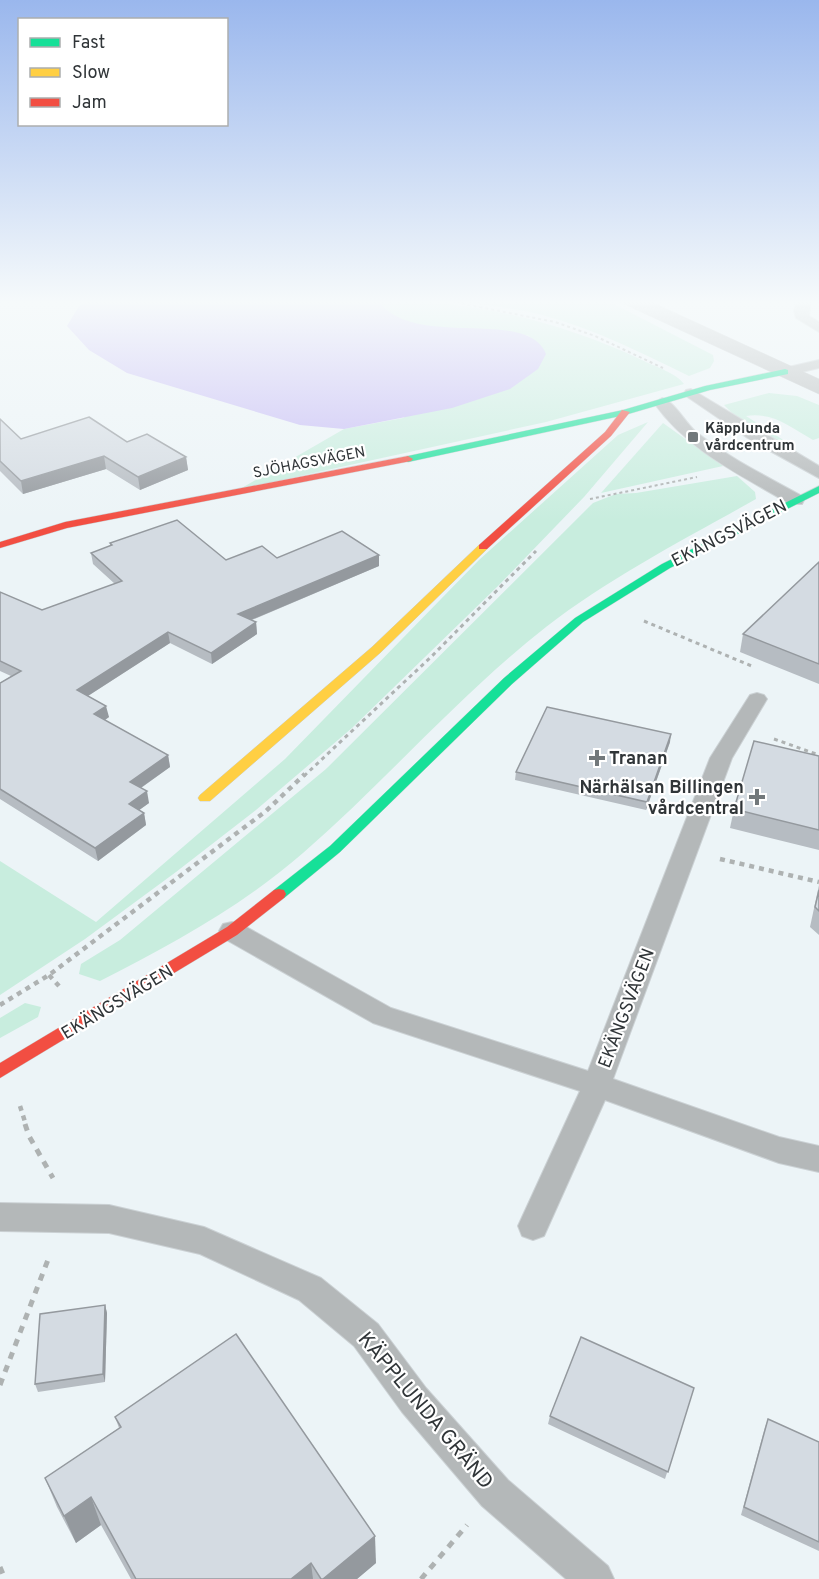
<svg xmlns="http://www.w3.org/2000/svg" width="819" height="1579" font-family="Overpass,sans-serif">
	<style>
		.green { fill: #c8edde }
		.water { fill: #c6bbf5 }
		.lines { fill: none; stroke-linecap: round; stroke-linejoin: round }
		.lane-casing { stroke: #cbd1d4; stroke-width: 2 }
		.street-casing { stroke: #cbd1d4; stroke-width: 1 }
		.fast-casing { stroke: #cbd1d4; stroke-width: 1 }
		.slow-casing { stroke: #cbd1d4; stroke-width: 1 }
		.jam-casing { stroke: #cbd1d4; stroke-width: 1 }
		.path-far3 { stroke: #aeb2b2; stroke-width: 2; stroke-dasharray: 3 3; stroke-linecap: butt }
		.path-far2 { stroke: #aeb2b2; stroke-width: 3; stroke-dasharray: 4 4; stroke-linecap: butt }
		.path-far1 { stroke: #aeb2b2; stroke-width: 4.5; stroke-dasharray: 5 5; stroke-linecap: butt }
		.path { stroke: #aeb2b2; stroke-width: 5; stroke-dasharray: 7 7; stroke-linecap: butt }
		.lane { fill: #b4b8b9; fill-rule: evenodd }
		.street { fill: #b4b8b9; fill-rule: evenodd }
		.fast { fill: #16e098; fill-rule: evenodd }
		.slow { fill: #ffcf43; fill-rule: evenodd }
		.jam { fill: #f24e42; fill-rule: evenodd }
		.wall { fill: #b6bcc2 }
		.shaded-wall { fill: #94999e }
		.building { fill: #d4dbe2; stroke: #94999e; stroke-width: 1.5 }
		.poi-dot { fill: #72787b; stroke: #fff; stroke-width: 2 }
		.labels { text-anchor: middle; stroke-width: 4.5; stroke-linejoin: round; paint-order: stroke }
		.far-poi-label { font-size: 15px; font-weight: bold; fill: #303538; stroke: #fff; text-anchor: start }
		.far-street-label { font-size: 15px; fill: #303538; stroke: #fff }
		.street-label { font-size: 18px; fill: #303538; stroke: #fff }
		.poi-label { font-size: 18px; font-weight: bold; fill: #303538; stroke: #fff; text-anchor: start }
		.near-street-label { font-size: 21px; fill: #303538; stroke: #fff }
	</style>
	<rect width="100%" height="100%" fill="#ecf4f7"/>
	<g class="green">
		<path d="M378 300C471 300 560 321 644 361 656 367 676 373 684 384L546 422 240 489 344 429 403 418 530 336C518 334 505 331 492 330 455 327 401 335 378 300Z"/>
		<path d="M451 300H606L713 355 714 361 710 368 689 376C638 351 586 325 530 312 504 307 477 304 451 300Z"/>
		<path d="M769 393 797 396 819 405V438L813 440C790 427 773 412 746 416L791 445 783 446 734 415 724 405Z"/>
		<polygon points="648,422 584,497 498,586 352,728 256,810 176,872 85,939 0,995 0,861 96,922 285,759 479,560 618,435"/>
		<polygon points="663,423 723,466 601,493"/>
		<path d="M737 476 755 492 756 499C685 539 611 577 546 627 459 695 386 781 303 853 242 906 171 945 100 981L79 974 81 964 120 940 326 769 593 503 616 494 636 493Z"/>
		<polygon points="25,1003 41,1007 38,1017 0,1038 0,1018"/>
	</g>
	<path class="water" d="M88 300H378C412 351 528 306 546 354L538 369 510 389 452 408 344 429 300 425 127 373 89 350 67 326 79 306Z"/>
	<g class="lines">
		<g class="lane-casing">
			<g id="lane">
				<polygon points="797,300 811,300 809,316 819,322 819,332 796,318 794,311"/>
				<polygon points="819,360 819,368 785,376 778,372 780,369"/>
				<polygon points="691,389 819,466 819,478 752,441 686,396 684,393 686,390"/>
				<path d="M662 398C674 401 685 422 695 431 727 457 766 476 802 496L804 500 802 504H790C741 475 688 451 654 403Z"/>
				<polygon points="757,693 764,695 767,699 732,758 613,1079 779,1137 819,1146 819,1172 779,1163 605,1100 544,1236 533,1240 522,1236 518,1226 580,1091 373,1023 223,938 219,931 223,924 232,922 241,924 391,1008 588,1071 710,758 750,695"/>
				<polygon points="0,1203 109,1205 204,1227 321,1278 378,1324 426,1388 508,1480 608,1566 614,1579 566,1579 482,1506 402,1412 354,1346 299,1300 200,1254 109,1233 0,1231"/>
			</g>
		</g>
		<g class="street-casing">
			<polygon id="street" points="621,300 647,300 819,379 819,394 624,304"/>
		</g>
		<g class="fast-casing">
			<g id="fast">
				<polygon points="785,369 788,370 788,374 710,390 625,415 408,462 403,459 408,456 623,410 705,386"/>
				<polygon points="819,486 819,493 670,568 583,622 512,684 340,852 284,898 274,898 272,894 274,890 330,846 504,678 575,618 662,564"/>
			</g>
		</g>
		<g class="slow-casing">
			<polygon id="slow" points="483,544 487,545 487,549 380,653 210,801 200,801 198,798 200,795 372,647 479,545"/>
		</g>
		<g class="jam-casing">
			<g id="jam">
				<polygon points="622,410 630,412 611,436 487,549 479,549 479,545 605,432"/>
				<polygon points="408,456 413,459 411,461 67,528 0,548 0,542 65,522"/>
				<polygon points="279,889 284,890 286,894 284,898 237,935 0,1078 0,1063 227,927 274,890"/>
			</g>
		</g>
		<g class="path-far3">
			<polyline points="444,300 555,322 595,336 663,368"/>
			<polyline points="590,499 697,477"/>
		</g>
		<g class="path-far2">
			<polyline points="644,621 754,667"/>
			<polyline points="774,739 819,755"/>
			<polyline points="304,776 432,656 536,551"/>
		</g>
		<g class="path-far1">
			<polyline points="720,859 819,882"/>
			<polyline points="49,975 59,986"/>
			<polyline points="0,1005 49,975 266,811 305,774"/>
			<polyline points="20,1106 26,1125"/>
		</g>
		<g class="path">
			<polyline points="25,1124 29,1136 53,1178"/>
			<polyline points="0,1385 49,1257"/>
			<polyline points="0,1567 5,1579"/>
			<polyline points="421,1579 467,1525"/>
		</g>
		<use href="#lane" class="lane"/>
		<use href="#street" class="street"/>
		<use href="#fast" class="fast"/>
		<use href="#slow" class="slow"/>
		<use href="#jam" class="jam"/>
	</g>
	<g class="wall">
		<polygon points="0,419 21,439 127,442 186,457 188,470 140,490 106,469 23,494 0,471"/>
		<polygon points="110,543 226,560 379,555 379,566 252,620 256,622 257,634 212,664 170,643 88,696 109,717 105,720 168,755 170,767 141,788 149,803 139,810 144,813 146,825 98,861 0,799 0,683 11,676 0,671 0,592 42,610 115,584 93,564 91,553 110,546"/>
		<polygon points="819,562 819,684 740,652 743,634"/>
		<polygon points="670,742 646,810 515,780 516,772"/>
		<polygon points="819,756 819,850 730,828 734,809"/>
		<polygon points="819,885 819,935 810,927"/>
		<polygon points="105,1305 107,1313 105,1382 38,1392 35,1384"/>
		<polygon points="694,1388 665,1479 548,1424 550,1416"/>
		<polygon points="115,1417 376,1563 357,1579 131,1579 101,1525 76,1543 57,1507 45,1478 119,1428"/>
		<polygon points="768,1419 819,1442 819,1551 741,1515 765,1427"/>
	</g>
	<g class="shaded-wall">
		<polygon points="104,456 106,469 23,494 21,481"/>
		<polygon points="186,457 188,470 140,490 138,477"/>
		<polygon points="379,555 379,566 239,625 238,614"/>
		<polygon points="256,622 257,634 212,664 211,653"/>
		<polygon points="168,632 170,643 80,701 77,690"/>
		<polygon points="106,706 109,717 96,726 94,714"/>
		<polygon points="671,734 670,742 646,810 647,802"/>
		<polygon points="168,755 170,767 132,794 130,782"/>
		<polygon points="147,791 149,803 131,816 129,804"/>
		<polygon points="144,813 146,825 98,861 95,848"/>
		<polygon points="105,1305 107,1313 105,1382 103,1374"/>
		<polygon points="91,1497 101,1525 76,1543 64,1516"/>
		<polygon points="375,1536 376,1563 357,1579 323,1579"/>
		<polygon points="311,1563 313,1579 291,1579"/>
	</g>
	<g class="building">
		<polygon points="89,417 127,442 147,434 186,457 138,477 104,456 21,481 0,461 0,419 21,439"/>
		<polygon points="177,520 226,560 262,546 277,558 342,531 379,555 238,614 256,622 211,653 168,632 77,690 106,706 94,714 168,755 130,782 147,791 129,804 144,813 95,848 0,789 0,683 21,671 0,661 0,592 42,610 122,581 91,553 112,545 110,543"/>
		<polygon points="819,562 819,664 743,634"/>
		<polygon points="547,707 671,734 647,802 516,772"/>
		<polygon points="754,741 819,756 819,830 734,809"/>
		<polygon points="819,890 819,911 815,907"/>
		<polygon points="105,1305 103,1374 35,1384 40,1314"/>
		<polygon points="236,1334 375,1536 323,1579 321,1579 311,1563 291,1579 136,1579 91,1497 64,1516 45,1478 121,1427 115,1417"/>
		<polygon points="581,1337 694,1388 668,1472 550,1416"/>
		<polygon points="768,1419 819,1442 819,1542 744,1507"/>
	</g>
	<linearGradient id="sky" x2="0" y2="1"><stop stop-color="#9ab7ed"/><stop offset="0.58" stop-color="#f6fafb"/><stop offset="1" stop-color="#f6fafb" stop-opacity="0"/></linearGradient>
	<rect width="819" height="521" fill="url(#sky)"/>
	<g class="poi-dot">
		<rect x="687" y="431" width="12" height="12" rx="3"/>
		<path d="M594 749h6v6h6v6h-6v6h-6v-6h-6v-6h6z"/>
		<path d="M754 788h6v6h6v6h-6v6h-6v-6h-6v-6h6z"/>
	</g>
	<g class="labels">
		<g class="far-poi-label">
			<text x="705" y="433">Käpplunda<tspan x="705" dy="17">vårdcentrum</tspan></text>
		</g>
		<g class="far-street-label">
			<text transform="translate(309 462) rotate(-11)" y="5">SJÖHAGSVÄGEN</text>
		</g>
		<g class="street-label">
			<text transform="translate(729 533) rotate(-27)" y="6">EKÄNGSVÄGEN</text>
			<text transform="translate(117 1002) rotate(-31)" y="6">EKÄNGSVÄGEN</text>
			<text transform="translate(626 1008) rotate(-69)" y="6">EKÄNGSVÄGEN</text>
		</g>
		<g class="poi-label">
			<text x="609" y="764">Tranan</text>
			<text x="744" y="793" text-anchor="end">Närhälsan Billingen<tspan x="744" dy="21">vårdcentral</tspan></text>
		</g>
		<g class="near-street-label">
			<text transform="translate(426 1410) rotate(50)" y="7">KÄPPLUNDA GRÄND</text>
		</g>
	</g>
	<rect x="18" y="18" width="210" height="108" fill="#ffffff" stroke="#acaeaf" stroke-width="1.5"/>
	<rect x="30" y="38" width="30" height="9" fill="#16e098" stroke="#acaeaf" stroke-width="1.5"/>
	<text x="72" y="48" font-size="18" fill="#303538">Fast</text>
	<rect x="30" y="68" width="30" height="9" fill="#ffcf43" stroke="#acaeaf" stroke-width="1.5"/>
	<text x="72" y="78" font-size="18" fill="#303538">Slow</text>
	<rect x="30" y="98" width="30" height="9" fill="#f24e42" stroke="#acaeaf" stroke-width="1.5"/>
	<text x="72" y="108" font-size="18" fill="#303538">Jam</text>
</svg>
